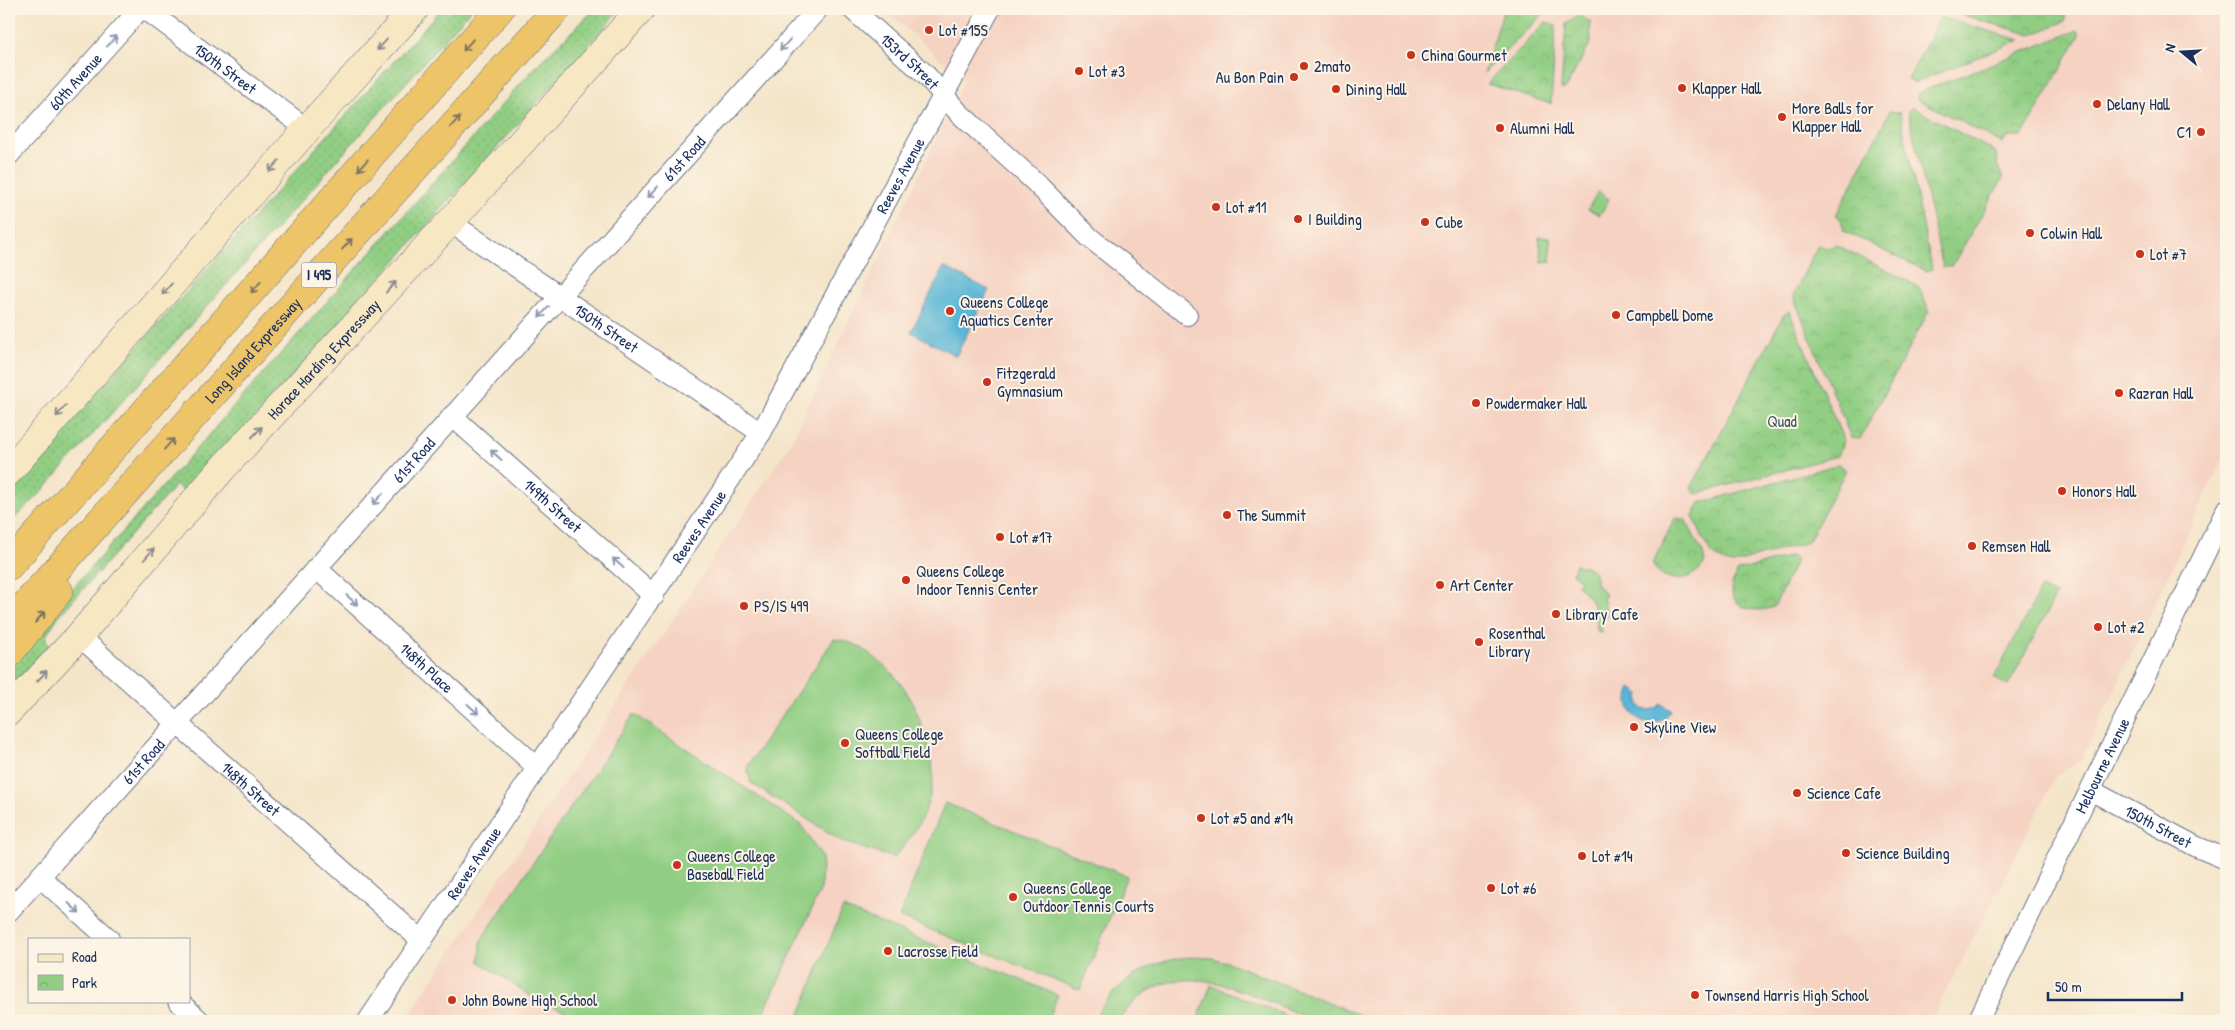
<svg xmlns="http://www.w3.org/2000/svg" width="2235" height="1030" font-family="'Patrick Hand',sans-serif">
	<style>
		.built { fill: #f5d2c2 }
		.grass { fill: url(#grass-dots); stroke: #567e70 }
		.park { fill: url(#park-crowns); stroke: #567e70 }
		.garden { fill: #91ce83; stroke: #567e70 }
		.water { fill: #58b6d6; stroke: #3a729a }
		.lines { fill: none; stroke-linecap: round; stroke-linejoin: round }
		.minor-casing { stroke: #676f83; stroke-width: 22 }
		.secondary-casing { stroke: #676f83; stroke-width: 29 }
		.motorway-casing { stroke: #676f83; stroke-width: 29 }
		.minor { stroke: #fff; stroke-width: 20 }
		.secondary { stroke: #f8e7c3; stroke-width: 28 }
		.motorway { stroke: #eec469; stroke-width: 28 }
		.oneway { stroke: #8d97ae }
		.oneway2 { stroke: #8a8b90 }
		.oneway3 { stroke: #7a7263 }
		.poi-dot { fill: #c8321e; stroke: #fcf5e5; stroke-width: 2 }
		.labels { text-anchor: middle; stroke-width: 4; stroke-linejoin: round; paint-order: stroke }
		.shield { fill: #fcf5e5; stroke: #5e6a86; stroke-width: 1 }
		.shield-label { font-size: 15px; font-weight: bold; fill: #1b2f5e }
		.poi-label { font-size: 16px; fill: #1b2f5e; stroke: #fcf5e5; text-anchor: start }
		.street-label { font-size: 16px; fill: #1b2f5e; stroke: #fcf5e5 }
		.park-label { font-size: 16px; fill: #385767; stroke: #fcf5e5 }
	</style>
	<defs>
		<pattern id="grass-dots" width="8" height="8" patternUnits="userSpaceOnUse" patternTransform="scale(1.25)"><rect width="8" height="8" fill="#91ce83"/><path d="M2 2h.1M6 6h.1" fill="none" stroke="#7cb174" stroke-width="1.8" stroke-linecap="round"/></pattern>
		<pattern id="park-crowns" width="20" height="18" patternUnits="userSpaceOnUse" patternTransform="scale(1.25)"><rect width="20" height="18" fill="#91ce83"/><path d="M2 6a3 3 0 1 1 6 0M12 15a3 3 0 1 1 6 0" fill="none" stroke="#7cb174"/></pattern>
	</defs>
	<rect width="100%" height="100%" fill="#fcf5e5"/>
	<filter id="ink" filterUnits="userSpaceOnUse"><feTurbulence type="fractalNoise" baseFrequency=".02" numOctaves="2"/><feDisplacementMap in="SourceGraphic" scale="10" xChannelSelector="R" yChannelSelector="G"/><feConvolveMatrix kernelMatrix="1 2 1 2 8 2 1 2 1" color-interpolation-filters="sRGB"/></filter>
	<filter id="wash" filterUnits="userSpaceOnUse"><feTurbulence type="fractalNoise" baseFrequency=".0096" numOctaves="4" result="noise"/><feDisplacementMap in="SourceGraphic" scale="20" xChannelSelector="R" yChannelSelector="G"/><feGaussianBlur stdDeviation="1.12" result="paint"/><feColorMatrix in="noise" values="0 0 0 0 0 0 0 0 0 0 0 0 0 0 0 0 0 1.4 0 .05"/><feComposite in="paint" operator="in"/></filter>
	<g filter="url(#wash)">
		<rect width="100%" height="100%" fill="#f4e5c9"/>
		<polygon class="built" points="885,9 2226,9 2226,452 2082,759 2056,776 1931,1021 405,1021 790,444 964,81"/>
		<g class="grass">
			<polygon points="441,9 472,9 37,497 9,523 9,490"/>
			<polygon points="595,9 621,9 186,495 176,485 58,617 46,636 46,640 50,644 9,691 9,663 16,652 539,63"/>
		</g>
		<g class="park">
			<polygon points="1504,9 1542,9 1543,14 1484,73"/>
			<polygon points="1946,9 2050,9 2066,17 2065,21 2032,35 1945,10"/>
			<polygon points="1578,15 1590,22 1591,42 1565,89 1561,89 1566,24"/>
			<polygon points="1940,17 2020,40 1914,83 1908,80"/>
			<polygon points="1546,22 1556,25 1551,104 1487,84"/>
			<polygon points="2078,30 2080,35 2022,136 2008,136 2002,143 1917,99 1918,93"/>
			<polygon points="1912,107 1996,152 1997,165 2003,178 1952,266 1943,268 1908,111"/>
			<polygon points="1890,111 1900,113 1932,269 1926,271 1844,231 1841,219 1836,215"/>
			<polygon points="1818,245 1827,248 1837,245 1919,287 1929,311 1860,439 1851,438 1793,296"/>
			<polygon points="1789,311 1844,441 1837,456 1696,494 1691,488 1783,316"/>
			<path d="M1839 464 1846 470 1808 542 1733 564C1708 561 1703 537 1693 516L1700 503Z"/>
			<path d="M1675 518 1685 519 1703 553 1705 563C1691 583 1665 585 1652 564Z"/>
			<path d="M1791 556 1797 559 1774 607C1746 617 1719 600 1738 571Z"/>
		</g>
		<g class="garden">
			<polygon points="1598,191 1609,199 1600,215 1588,209"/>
			<polygon points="1539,237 1550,237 1551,261 1542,262"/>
			<path d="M1576 564 1582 567 1584 565 1596 573 1594 575 1597 578 1595 581 1606 596 1603 598 1608 617 1602 618 1601 632 1597 631C1597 611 1593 598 1577 585L1580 579 1572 574Z"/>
			<polygon points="2041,588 2056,595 2008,686 1994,678"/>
			<path d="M834 639C851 641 862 647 875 658 906 682 917 706 927 744 929 753 933 764 933 773 933 806 914 835 894 858L843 842 751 783 747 767Z"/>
			<polygon points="634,714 801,825 822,857 821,889 760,1021 590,1021 535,999 480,962 481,940"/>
			<polygon points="945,803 1127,876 1080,990 899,917"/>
			<polygon points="843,908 1058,995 1047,1021 797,1021"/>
			<path d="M1190 957 1212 958 1230 963 1375 1021C1357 1021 1335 1025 1317 1021 1306 1019 1293 1011 1282 1007 1222 982 1165 955 1118 1021H1093C1113 984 1148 960 1190 957Z"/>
			<polygon points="1211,985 1299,1021 1197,1021"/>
		</g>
		<g class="water">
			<polygon points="944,267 989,290 956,356 911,332"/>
			<path d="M1631 688 1640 694C1634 711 1650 715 1661 704L1671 710C1656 737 1617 716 1631 688Z"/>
		</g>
	</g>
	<g filter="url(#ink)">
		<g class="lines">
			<g class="minor-casing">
				<g id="minor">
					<path id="s1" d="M145 9 307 129"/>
					<path id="s2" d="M852 9 925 74 959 113 1035 182 1089 237 1187 315"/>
					<path id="s3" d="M9 155 140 9"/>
					<path id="s4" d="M450 222 761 433"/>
					<path id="s5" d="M452 416 654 596"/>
					<path id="s6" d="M316 568 538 768"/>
					<path id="s7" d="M79 636 422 941"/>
					<path id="s8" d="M2092 791 2197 847 2226 859"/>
					<polyline points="40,877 109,939"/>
					<path id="s9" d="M9 911 818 9"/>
					<polyline points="178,1001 200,1021"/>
					<path id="s10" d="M368 1021 761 433 990 9"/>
					<path id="s11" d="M1978 1021 2226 510"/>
				</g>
			</g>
			<g class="secondary-casing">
				<g id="secondary">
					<polyline points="9,471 307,129 415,9"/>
					<path id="s12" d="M9 711 79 636 222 469 450 222 641 9"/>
				</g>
			</g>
			<g class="motorway-casing">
				<g id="motorway">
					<polyline points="9,566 500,9"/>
					<path id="s13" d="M9 623 557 9"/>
					<polyline points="9,654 59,591"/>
				</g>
			</g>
			<use href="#minor" class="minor"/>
			<use href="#secondary" class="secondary"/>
			<use href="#motorway" class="motorway"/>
		</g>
		<defs><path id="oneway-shaft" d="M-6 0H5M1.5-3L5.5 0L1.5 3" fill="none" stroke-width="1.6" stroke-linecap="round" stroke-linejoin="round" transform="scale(1.25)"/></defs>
		<g class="oneway">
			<use href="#oneway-shaft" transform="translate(112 41) rotate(-48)"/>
			<use href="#oneway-shaft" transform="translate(785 45) rotate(132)"/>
			<use href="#oneway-shaft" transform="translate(653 192) rotate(132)"/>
			<use href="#oneway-shaft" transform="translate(544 312) rotate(132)"/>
			<use href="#oneway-shaft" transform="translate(496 455) rotate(-138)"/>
			<use href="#oneway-shaft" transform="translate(378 499) rotate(132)"/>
			<use href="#oneway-shaft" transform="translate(618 563) rotate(-138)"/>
			<use href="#oneway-shaft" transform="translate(352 600) rotate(42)"/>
			<use href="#oneway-shaft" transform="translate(473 709) rotate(42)"/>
			<use href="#oneway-shaft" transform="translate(74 908) rotate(42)"/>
		</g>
		<g class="oneway2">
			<use href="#oneway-shaft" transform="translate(382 45) rotate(132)"/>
			<use href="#oneway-shaft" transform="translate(274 166) rotate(131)"/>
			<use href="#oneway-shaft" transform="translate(391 287) rotate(-47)"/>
			<use href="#oneway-shaft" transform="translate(167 289) rotate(131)"/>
			<use href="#oneway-shaft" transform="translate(61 411) rotate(131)"/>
			<use href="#oneway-shaft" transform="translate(257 432) rotate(-47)"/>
			<use href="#oneway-shaft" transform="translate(149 554) rotate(-49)"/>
			<use href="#oneway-shaft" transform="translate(42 676) rotate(-47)"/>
		</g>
		<g class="oneway3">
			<use href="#oneway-shaft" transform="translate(468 45) rotate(131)"/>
			<use href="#oneway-shaft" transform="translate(455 122) rotate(-48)"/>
			<use href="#oneway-shaft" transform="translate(363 165) rotate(131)"/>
			<use href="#oneway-shaft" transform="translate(347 244) rotate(-48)"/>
			<use href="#oneway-shaft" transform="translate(256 287) rotate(131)"/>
			<use href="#oneway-shaft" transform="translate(169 444) rotate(-48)"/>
			<use href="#oneway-shaft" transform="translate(40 617) rotate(-50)"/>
		</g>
	</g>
	<g class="poi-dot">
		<circle cx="929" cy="30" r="5"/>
		<circle cx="1411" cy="55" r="5"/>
		<circle cx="1304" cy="66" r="5"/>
		<circle cx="1079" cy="71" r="5"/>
		<circle cx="1294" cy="77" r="5"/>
		<circle cx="1682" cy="88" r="5"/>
		<circle cx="1336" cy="89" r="5"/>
		<circle cx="2097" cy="104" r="5"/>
		<circle cx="1782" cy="117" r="5"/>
		<circle cx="1500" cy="128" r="5"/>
		<circle cx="2201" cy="132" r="5"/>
		<circle cx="1216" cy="207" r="5"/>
		<circle cx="1298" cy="219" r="5"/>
		<circle cx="1425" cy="222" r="5"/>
		<circle cx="2030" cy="233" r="5"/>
		<circle cx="2140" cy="254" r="5"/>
		<circle cx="950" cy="311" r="5"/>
		<circle cx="1616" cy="315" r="5"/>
		<circle cx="987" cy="382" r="5"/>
		<circle cx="2119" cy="393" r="5"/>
		<circle cx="1476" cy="403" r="5"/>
		<circle cx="2062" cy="491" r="5"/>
		<circle cx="1227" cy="515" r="5"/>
		<circle cx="1000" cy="537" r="5"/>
		<circle cx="1972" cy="546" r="5"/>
		<circle cx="906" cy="580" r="5"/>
		<circle cx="1440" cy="585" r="5"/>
		<circle cx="744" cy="606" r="5"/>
		<circle cx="1556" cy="614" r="5"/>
		<circle cx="2098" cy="627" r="5"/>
		<circle cx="1479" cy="642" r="5"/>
		<circle cx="1634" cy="727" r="5"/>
		<circle cx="845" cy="743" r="5"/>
		<circle cx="1797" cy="793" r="5"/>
		<circle cx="1201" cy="818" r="5"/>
		<circle cx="1846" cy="853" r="5"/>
		<circle cx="1582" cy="856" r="5"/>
		<circle cx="677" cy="865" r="5"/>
		<circle cx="1491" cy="888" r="5"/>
		<circle cx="1013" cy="897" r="5"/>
		<circle cx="888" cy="951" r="5"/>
		<circle cx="1695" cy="995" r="5"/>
		<circle cx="452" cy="1000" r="5"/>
	</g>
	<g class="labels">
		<rect class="shield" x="301.5" y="262.5" width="35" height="25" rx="4"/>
		<g class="shield-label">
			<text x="319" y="280">I 495</text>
		</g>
		<g class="poi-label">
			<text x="939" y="36">Lot #15S</text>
			<text x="1421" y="61">China Gourmet</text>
			<text x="1314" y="72">2mato</text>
			<text x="1089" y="77">Lot #3</text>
			<text x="1284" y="83" text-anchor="end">Au Bon Pain</text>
			<text x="1692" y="94">Klapper Hall</text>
			<text x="1346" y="95">Dining Hall</text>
			<text x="2107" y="110">Delany Hall</text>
			<text x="1792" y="114">More Balls for<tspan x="1792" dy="18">Klapper Hall</tspan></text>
			<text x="1510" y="134">Alumni Hall</text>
			<text x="2191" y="138" text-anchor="end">C1</text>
			<text x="1226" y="213">Lot #11</text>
			<text x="1308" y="225">I Building</text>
			<text x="1435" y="228">Cube</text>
			<text x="2040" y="239">Colwin Hall</text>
			<text x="2150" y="260">Lot #7</text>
			<text x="960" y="308">Queens College<tspan x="960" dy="18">Aquatics Center</tspan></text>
			<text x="1626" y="321">Campbell Dome</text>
			<text x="997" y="379">Fitzgerald<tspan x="997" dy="18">Gymnasium</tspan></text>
			<text x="2129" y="399">Razran Hall</text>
			<text x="1486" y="409">Powdermaker Hall</text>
			<text x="2072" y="497">Honors Hall</text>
			<text x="1237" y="521">The Summit</text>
			<text x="1010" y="543">Lot #17</text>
			<text x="1982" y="552">Remsen Hall</text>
			<text x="916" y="577">Queens College<tspan x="916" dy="18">Indoor Tennis Center</tspan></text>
			<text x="1450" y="591">Art Center</text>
			<text x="754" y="612">PS/IS 499</text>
			<text x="1566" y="620">Library Cafe</text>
			<text x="2108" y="633">Lot #2</text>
			<text x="1489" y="639">Rosenthal<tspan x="1489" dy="18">Library</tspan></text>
			<text x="1644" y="733">Skyline View</text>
			<text x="855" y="740">Queens College<tspan x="855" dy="18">Softball Field</tspan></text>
			<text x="1807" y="799">Science Cafe</text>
			<text x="1211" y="824">Lot #5 and #14</text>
			<text x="1856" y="859">Science Building</text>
			<text x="687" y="862">Queens College<tspan x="687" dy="18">Baseball Field</tspan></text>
			<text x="1592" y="862">Lot #14</text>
			<text x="1023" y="894">Queens College<tspan x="1023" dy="18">Outdoor Tennis Courts</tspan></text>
			<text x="1501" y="894">Lot #6</text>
			<text x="898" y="957">Lacrosse Field</text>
			<text x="1705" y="1001">Townsend Harris High School</text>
			<text x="462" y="1006">John Bowne High School</text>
		</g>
		<g class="street-label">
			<text dy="6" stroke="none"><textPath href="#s2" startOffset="78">153rd Street</textPath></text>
			<text dy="6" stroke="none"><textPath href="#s1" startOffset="100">150th Street</textPath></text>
			<text dy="6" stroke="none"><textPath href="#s3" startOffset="99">60th Avenue</textPath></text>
			<text dy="6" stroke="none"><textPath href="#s9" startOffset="1011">61st Road</textPath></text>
			<text dy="6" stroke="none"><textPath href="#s10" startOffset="1000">Reeves Avenue</textPath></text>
			<text dy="6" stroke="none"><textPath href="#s4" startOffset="189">150th Street</textPath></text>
			<text dy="6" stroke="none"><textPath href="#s13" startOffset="366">Long Island Expressway</textPath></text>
			<text dy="6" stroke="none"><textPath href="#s12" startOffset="472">Horace Harding Expressway</textPath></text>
			<text dy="6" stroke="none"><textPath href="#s9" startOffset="606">61st Road</textPath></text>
			<text dy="6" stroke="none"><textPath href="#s5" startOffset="135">149th Street</textPath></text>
			<text dy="6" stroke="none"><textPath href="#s10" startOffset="595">Reeves Avenue</textPath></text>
			<text dy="6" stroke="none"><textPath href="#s6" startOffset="149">148th Place</textPath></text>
			<text dy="6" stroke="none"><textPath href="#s9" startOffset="201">61st Road</textPath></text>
			<text dy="6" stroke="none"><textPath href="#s11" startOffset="284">Melbourne Avenue</textPath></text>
			<text dy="6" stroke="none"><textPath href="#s7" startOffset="230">148th Street</textPath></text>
			<text dy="6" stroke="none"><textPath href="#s8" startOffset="75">150th Street</textPath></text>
			<text dy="6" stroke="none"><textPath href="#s10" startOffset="190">Reeves Avenue</textPath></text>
		</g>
		<g class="park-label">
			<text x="1782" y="427">Quad</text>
		</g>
	</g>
	<rect width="2235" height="1030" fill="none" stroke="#fcf5e5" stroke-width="30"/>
	<rect x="28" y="938" width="162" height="65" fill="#fcf5e5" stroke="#a2a6af"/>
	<rect x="38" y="954" width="25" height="8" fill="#f8e7c3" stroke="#a2a6af"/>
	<text x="72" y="962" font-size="15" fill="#1b2f5e">Road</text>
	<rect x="38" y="975" width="25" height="15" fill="url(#park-crowns)" stroke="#a2a6af"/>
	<text x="72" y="988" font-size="15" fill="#1b2f5e">Park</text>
	<g transform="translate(2182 52) rotate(288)" stroke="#fcf5e5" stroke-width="4" paint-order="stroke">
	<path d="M0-4L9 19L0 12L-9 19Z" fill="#1b2f5e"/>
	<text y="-8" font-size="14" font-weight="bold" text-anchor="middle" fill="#1b2f5e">N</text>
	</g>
	<path d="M2048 992v8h134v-8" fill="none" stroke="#1b2f5e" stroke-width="2.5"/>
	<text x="2055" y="992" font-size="15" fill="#1b2f5e" stroke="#fcf5e5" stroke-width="4" paint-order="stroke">50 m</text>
</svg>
